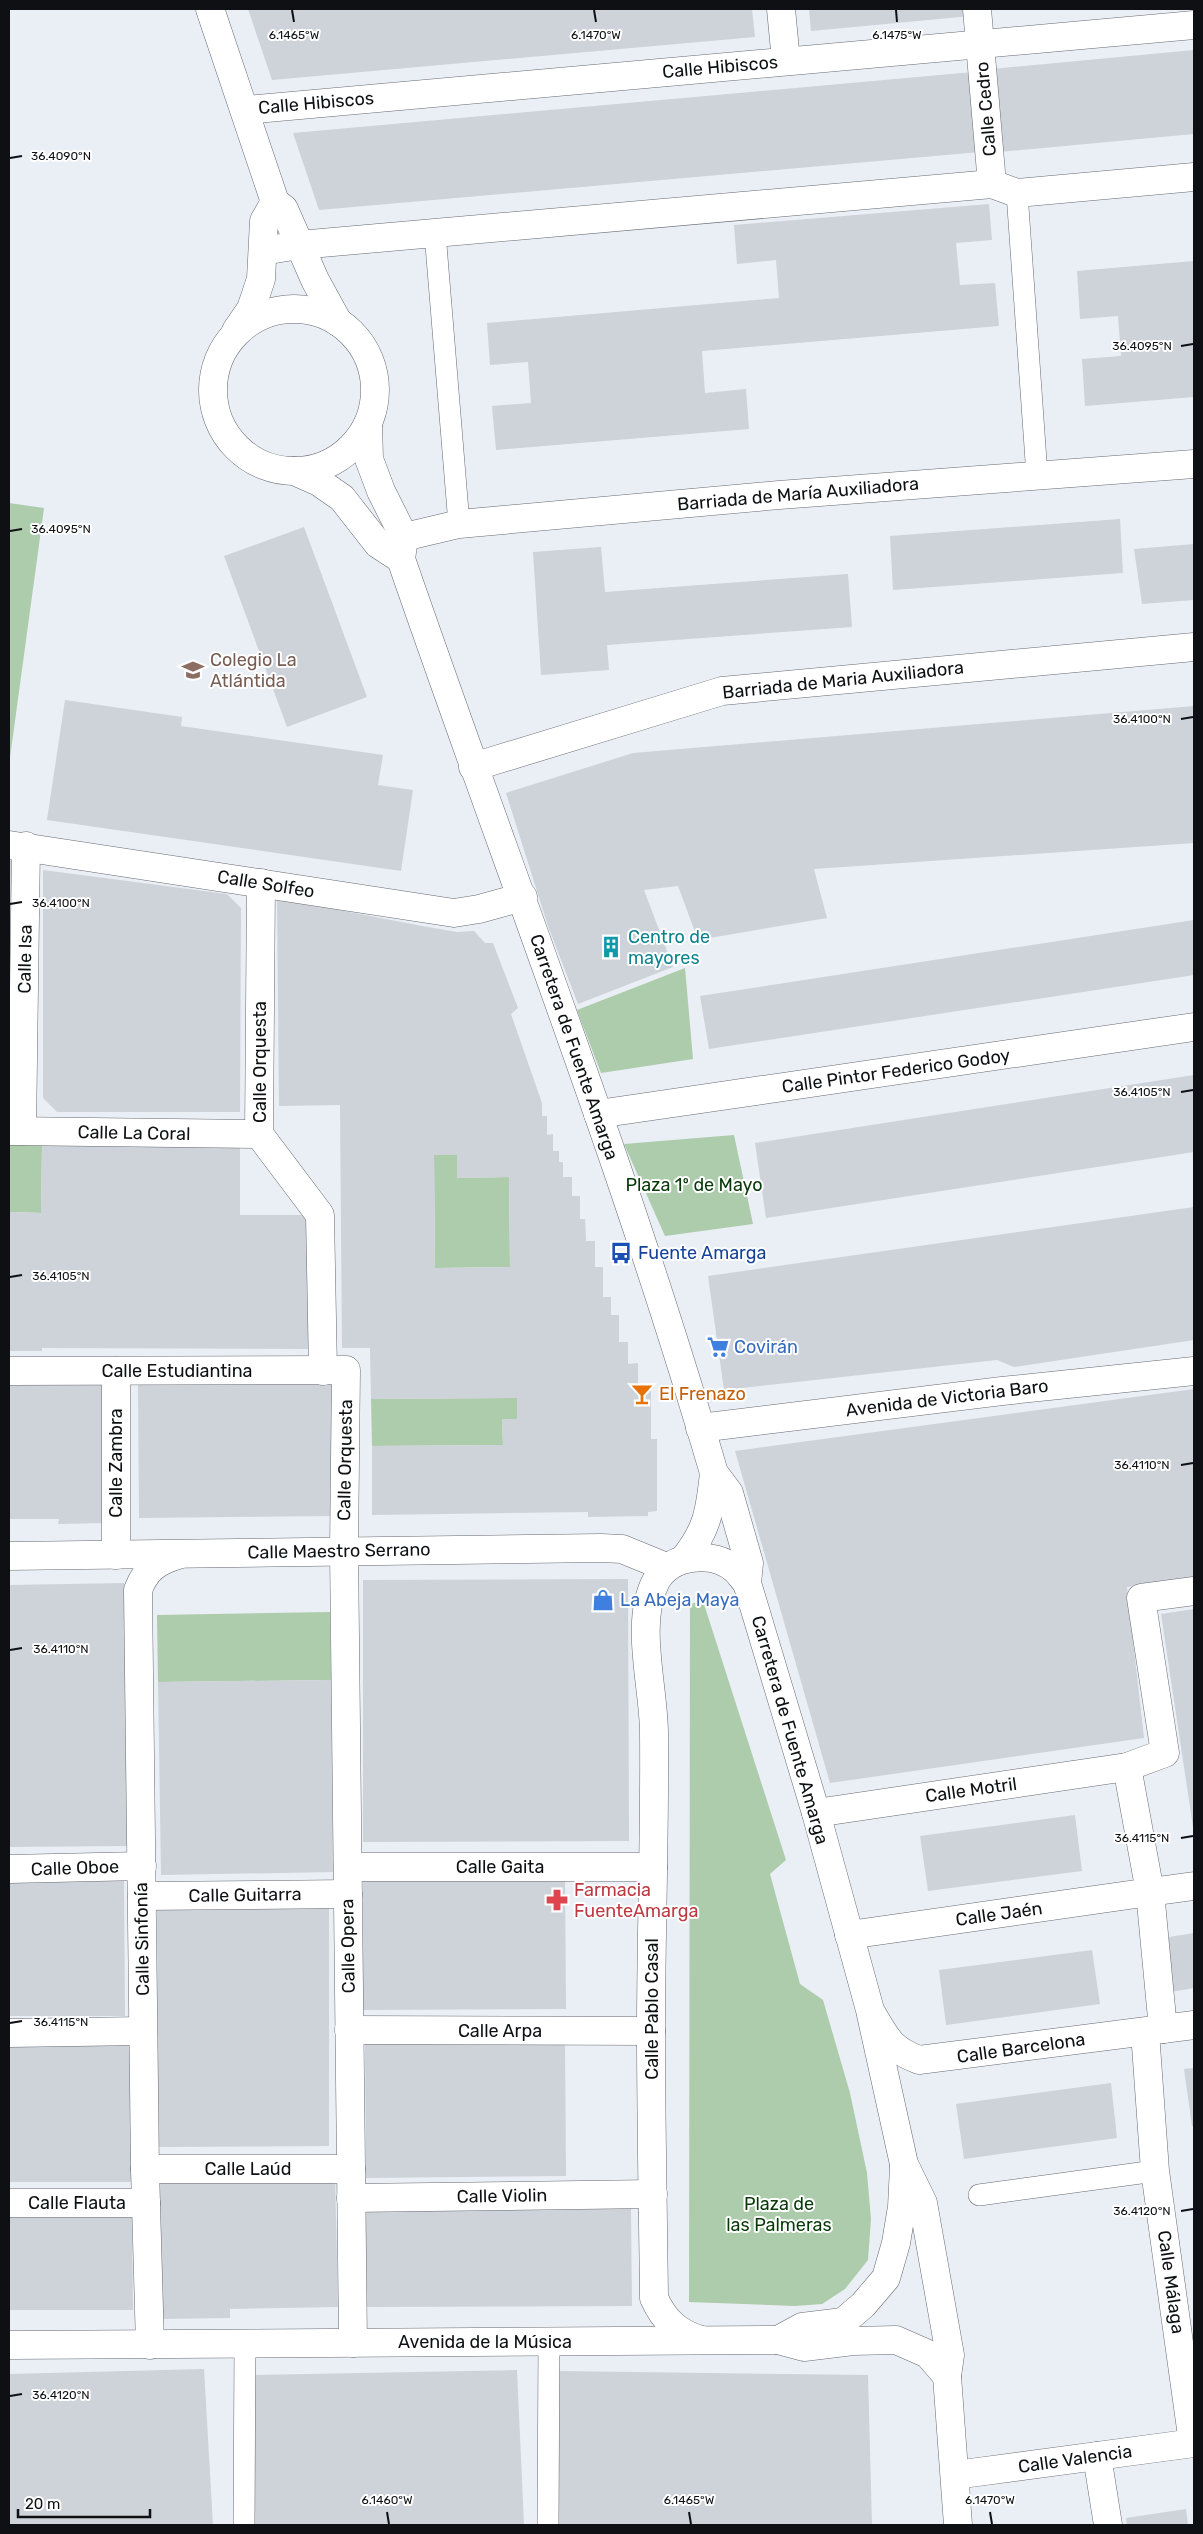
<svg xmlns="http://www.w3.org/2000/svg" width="1203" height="2534" font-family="Rubik,sans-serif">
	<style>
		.green { fill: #adccab }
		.building { fill: #ced2d9; fill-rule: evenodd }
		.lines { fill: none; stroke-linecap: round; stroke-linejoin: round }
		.lane-casing { stroke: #676a71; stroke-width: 22 }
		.street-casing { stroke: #676a71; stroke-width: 29 }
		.secondary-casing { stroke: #676a71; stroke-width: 29 }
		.lane { stroke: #fff; stroke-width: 21 }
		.street { stroke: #fff; stroke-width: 28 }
		.secondary { stroke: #fff; stroke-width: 28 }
		.ticks { fill: none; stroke: #0f1013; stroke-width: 2 }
		.labels { text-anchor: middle; stroke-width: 4; stroke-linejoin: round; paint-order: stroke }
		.street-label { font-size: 18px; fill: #0f1013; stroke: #fff }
		.education-label { font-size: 18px; fill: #785e54; stroke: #fff; text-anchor: start }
		.culture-label { font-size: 18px; fill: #0d838f; stroke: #fff; text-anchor: start }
		.park-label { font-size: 18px; fill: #073909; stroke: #fff }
		.transit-label { font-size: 18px; fill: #164399; stroke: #fff; text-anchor: start }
		.shop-label { font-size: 18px; fill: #366cbe; stroke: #fff; text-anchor: start }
		.food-label { font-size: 18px; fill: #c56008; stroke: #fff; text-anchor: start }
		.health-label { font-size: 18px; fill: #be3a42; stroke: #fff; text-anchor: start }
		.ticks-label { font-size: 12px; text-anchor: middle; fill: #0f1013; stroke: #fff; stroke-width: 4; stroke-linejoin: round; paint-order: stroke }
	</style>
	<rect width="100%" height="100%" fill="#eaeef5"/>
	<g class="green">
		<polygon points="9,503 44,508 9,765"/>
		<polygon points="685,968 693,1059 601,1073 577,1010"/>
		<polygon points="734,1135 753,1224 665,1236 624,1144"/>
		<polygon points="9,1145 42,1145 41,1213 9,1212"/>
		<polygon points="434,1155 457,1155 457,1178 509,1177 510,1267 435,1268"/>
		<polygon points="517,1398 517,1419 502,1419 503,1445 372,1446 371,1399"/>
		<polygon points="703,1601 786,1860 770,1874 800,1984 823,2000 850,2093 867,2173 871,2219 868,2260 845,2289 822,2304 795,2306 689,2302 690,1604"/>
		<polygon points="330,1612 331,1680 158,1682 157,1615"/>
	</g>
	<g class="building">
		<polygon points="248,9 752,9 755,37 272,80"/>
		<polygon points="809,9 971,9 971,16 811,31"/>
		<polygon points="1194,50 1194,134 999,152 992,69"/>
		<polygon points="973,72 980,152 319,210 293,133"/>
		<polygon points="989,204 992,240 956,243 960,285 995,283 999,326 702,351 705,393 746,389 749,429 496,450 492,406 531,403 528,362 490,365 487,323 779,298 776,260 737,264 734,225"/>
		<polygon points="1194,261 1194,397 1085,406 1082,359 1121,356 1118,316 1080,319 1077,271"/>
		<polygon points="1120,519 1123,573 893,590 890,536"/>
		<polygon points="304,527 367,697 287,727 224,556"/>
		<polygon points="1194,544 1194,600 1142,604 1134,549"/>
		<polygon points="601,547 605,592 848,574 852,627 607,645 609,670 541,675 533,552"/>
		<polygon points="65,700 182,717 181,726 383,755 378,785 413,790 401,871 47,820"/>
		<polygon points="1194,706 1194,843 814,869 827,918 698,940 678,886 644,890 673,967 578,1004 548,926 506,793 633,753"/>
		<polygon points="9,860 12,861 10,949 9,949"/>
		<polygon points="43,870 227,894 241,908 240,1112 57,1112 43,1098"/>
		<path d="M277 898 422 926 457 932 474 931 485 943H493L518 1008 511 1014 542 1103V1116H547V1135L553 1134V1151H559V1162H563V1177H572V1196H580V1219H585L586 1241H595V1267H603V1297H611V1315H619V1342H628V1364L638 1363V1387L651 1388V1439H657V1511L648 1512V1516L588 1517V1512L372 1515V1446L503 1445 502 1419H517V1398L371 1399 370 1348H342L340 1105 279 1106ZM434 1155H457V1178L509 1177 510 1267 435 1268Z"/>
		<polygon points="1194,920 1194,975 709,1049 700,996"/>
		<polygon points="1194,1075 1194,1152 766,1218 755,1143"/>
		<polygon points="42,1145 240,1145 240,1215 308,1215 308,1349 42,1348 42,1351 9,1351 9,1212 41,1213"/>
		<polygon points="1194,1207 1194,1340 1014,1367 997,1360 724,1390 708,1276"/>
		<polygon points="104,1379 105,1523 58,1524 59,1519 9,1519 9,1380"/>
		<polygon points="337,1380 338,1516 139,1518 138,1382"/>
		<polygon points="1194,1389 1194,1579 1127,1587 1144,1738 830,1783 735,1451"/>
		<polygon points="628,1579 629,1841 363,1842 363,1580"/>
		<polygon points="124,1583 127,1846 9,1847 9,1585"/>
		<polygon points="1194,1609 1194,1827 1193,1827 1161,1614"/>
		<polygon points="331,1680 333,1872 161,1875 158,1682"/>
		<polygon points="1075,1815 1082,1871 928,1891 920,1836"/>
		<polygon points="565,1876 566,2009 363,2010 363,1877"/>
		<polygon points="9,1878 124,1878 125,2016 9,2016"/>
		<polygon points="329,1904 329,2146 158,2147 157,1905"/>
		<polygon points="1194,1933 1194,1988 1171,1992 1163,1938"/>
		<polygon points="1092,1950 1100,2004 946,2025 939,1970"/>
		<polygon points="565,2041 566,2176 366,2178 365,2043"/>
		<polygon points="9,2044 131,2044 132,2182 9,2182"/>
		<polygon points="1194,2068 1194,2126 1192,2126 1184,2069"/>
		<polygon points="1111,2083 1117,2138 964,2159 956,2104"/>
		<polygon points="335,2174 338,2307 230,2309 230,2318 162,2319 160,2178"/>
		<polygon points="631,2208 632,2306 364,2307 364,2209"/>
		<polygon points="132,2214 133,2310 9,2310 9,2216"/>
		<polygon points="204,2369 213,2525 9,2525 9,2374"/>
		<polygon points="517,2370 524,2525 250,2525 250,2375"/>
		<polygon points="558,2371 868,2375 872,2525 555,2525"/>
		<polygon points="1186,2509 1188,2525 1127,2525 1126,2518"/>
	</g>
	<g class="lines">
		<g class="lane-casing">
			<g id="lane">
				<polyline points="1017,193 1037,475"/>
				<polyline points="435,233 459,524"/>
				<polyline points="979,2195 1155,2171"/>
				<polyline points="244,2525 245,2343"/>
				<polyline points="548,2525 549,2341"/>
			</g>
		</g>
		<g class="street-casing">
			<g id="street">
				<polyline points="781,9 786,61"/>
				<polyline points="977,9 992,184 1017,193 1194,177"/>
				<polyline points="245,110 1194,25"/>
				<polyline points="263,251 299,245 992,184"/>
				<polyline points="404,537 459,524 779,495 1194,464"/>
				<polyline points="473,767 722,691 1194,647"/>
				<polyline points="9,845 454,913 479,909 523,897"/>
				<polyline points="261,883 259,1134 320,1215 323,1371"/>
				<polyline points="598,1114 1194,1027"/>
				<polyline points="9,1131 259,1134"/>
				<polyline points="22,1131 26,846"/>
				<polyline points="9,1371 346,1370 344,1550 353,2343"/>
				<polyline points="700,1428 1002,1391 1194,1371"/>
				<polyline points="116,1555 116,1371"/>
				<polyline points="9,1556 601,1548 622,1549 666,1567"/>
				<polyline points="816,1813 1127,1767 1165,1753 1141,1598 1194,1591"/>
				<polyline points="348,1867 653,1867"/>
				<polyline points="9,1869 142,1866"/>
				<polyline points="142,1896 348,1894"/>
				<polyline points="849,1935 1150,1892 1127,1767"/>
				<path d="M872 2014C887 2039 890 2049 919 2060L1194 2025"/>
				<polyline points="1163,2029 1150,1892 1194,1886"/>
				<polyline points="349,2030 651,2031"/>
				<polyline points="1145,2032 1155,2171 1193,2443"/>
				<polyline points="9,2033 143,2031"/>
				<polyline points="145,2169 351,2169"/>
				<polyline points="351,2198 653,2194"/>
				<polyline points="9,2203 146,2203"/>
				<path d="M150 2345 145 2169 138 1590C146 1569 157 1561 178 1555"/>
				<polyline points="1097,2456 1108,2525"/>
				<polyline points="955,2475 1194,2443"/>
			</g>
		</g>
		<g class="secondary-casing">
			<g id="secondary">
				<polyline points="210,9 275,202 284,209 315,280 338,322"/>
				<circle cx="294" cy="390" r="81"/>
				<polyline points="236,331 251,309 261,279 264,221 275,202"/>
				<path d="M368 424 369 459 381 491 404 537 401 559C506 864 624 1164 714 1473L729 1493 749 1563 747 1583 816 1813 870 2010 904 2164 923 2203 950 2355 947 2376 958 2525"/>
				<polyline points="294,471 319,482 342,498 378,544 401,559"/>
				<path d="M684 1559C708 1529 710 1510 714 1473"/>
				<path d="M701 2340C677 2333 664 2320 654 2298 653 2209 651 2121 651 2032 651 1932 655 1833 654 1733 654 1688 634 1622 656 1581 671 1554 713 1550 736 1570 740 1574 743 1579 747 1583"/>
				<polyline points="778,2340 802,2327 843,2322 863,2305 886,2278 896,2243 902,2207 904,2167"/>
				<polyline points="9,2345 778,2340 804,2347 853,2341 896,2340 928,2354 947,2376"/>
			</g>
		</g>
		<use href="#lane" class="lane"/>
		<use href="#street" class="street"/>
		<use href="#secondary" class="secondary"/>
	</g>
	<path class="ticks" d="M292 10 294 22M594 10 596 22M896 10 897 22M10 158 22 156M1181 346 1193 344M10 531 22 529M1181 719 1193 717M10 904 22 902M1181 1092 1193 1090M10 1277 22 1275M1181 1465 1193 1463M10 1650 22 1648M1181 1838 1193 1836M10 2023 22 2021M1181 2211 1193 2209M10 2396 22 2394M387 2512 389 2524M689 2512 691 2524M990 2512 992 2524"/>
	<defs>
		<g id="school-bare" transform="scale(1.725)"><path d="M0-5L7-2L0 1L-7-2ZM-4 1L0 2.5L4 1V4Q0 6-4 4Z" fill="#8d6e63" stroke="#fff" stroke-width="2.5" paint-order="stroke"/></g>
		<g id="building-bare" transform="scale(1.725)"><path d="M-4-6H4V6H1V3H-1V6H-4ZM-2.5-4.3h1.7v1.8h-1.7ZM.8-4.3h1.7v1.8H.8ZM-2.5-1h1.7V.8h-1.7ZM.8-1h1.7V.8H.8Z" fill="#0f9aa8" stroke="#fff" stroke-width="2.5" paint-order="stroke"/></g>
		<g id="bus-bare" transform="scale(1.725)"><path d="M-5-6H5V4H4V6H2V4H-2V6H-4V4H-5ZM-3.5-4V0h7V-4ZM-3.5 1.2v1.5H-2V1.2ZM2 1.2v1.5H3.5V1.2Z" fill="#1a4fb4" stroke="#fff" stroke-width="2.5" paint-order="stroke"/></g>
		<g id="supermarket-bare" transform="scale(1.725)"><path d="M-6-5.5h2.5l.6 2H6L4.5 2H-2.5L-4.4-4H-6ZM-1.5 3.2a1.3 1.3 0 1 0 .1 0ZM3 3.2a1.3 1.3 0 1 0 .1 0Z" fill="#3f7fe0" stroke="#fff" stroke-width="2.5" paint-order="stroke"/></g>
		<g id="bar-bare" transform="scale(1.725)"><path d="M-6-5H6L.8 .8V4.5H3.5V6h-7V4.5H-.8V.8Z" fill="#e8710a" stroke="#fff" stroke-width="2.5" paint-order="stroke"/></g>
		<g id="shop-bare" transform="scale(1.725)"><path d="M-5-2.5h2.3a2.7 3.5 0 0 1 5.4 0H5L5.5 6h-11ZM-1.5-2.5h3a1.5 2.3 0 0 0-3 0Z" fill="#3f7fe0" stroke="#fff" stroke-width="2.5" paint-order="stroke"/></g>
		<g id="pharmacy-bare" transform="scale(1.725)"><path d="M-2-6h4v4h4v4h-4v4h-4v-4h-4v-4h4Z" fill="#e0444e" stroke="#fff" stroke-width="2.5" paint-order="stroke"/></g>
	</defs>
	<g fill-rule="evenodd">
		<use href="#school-bare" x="193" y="670"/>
		<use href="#building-bare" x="611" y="947"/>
		<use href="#bus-bare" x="621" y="1253"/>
		<use href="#supermarket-bare" x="718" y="1347"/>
		<use href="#bar-bare" x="642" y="1394"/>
		<use href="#shop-bare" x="603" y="1600"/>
		<use href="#pharmacy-bare" x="557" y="1900"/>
	</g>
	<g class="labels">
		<g class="street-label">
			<text transform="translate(720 67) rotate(-5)" y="6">Calle Hibiscos</text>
			<text transform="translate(316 103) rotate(-5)" y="6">Calle Hibiscos</text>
			<text transform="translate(986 109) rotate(-95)" y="6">Calle Cedro</text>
			<text transform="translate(798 494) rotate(-5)" y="6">Barriada de María Auxiliadora</text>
			<text transform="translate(843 680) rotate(-6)" y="6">Barriada de Maria Auxiliadora</text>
			<text transform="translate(266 884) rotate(9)" y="6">Calle Solfeo</text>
			<text transform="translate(25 959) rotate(-89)" y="6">Calle Isa</text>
			<text transform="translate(574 1047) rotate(71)" y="6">Carretera de Fuente Amarga</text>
			<text transform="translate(260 1062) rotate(-90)" y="6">Calle Orquesta</text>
			<text transform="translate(896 1071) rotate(-8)" y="6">Calle Pintor Federico Godoy</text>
			<text transform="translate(134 1133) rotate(1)" y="6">Calle La Coral</text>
			<text x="177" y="1377">Calle Estudiantina</text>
			<text transform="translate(947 1398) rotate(-7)" y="6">Avenida de Victoria Baro</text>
			<text transform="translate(345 1460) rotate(-89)" y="6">Calle Orquesta</text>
			<text transform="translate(116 1463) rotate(-90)" y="6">Calle Zambra</text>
			<text transform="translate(339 1551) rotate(-1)" y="6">Calle Maestro Serrano</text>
			<text transform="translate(790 1730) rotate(74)" y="6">Carretera de Fuente Amarga</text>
			<text transform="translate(971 1790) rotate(-8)" y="6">Calle Motril</text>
			<text x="500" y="1873">Calle Gaita</text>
			<text transform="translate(75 1868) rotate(-2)" y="6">Calle Oboe</text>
			<text transform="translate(245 1895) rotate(-1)" y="6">Calle Guitarra</text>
			<text transform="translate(999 1914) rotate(-8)" y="6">Calle Jaén</text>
			<text transform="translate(142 1939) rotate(-91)" y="6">Calle Sinfonía</text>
			<text transform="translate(348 1946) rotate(-91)" y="6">Calle Opera</text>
			<text transform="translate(652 2009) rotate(-90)" y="6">Calle Pablo Casal</text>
			<text x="500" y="2037">Calle Arpa</text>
			<text transform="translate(1021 2048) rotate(-8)" y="6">Calle Barcelona</text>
			<text x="248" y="2175">Calle Laúd</text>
			<text transform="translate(502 2196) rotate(-1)" y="6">Calle Violin</text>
			<text x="77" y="2209">Calle Flauta</text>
			<text transform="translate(1171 2282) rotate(82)" y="6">Calle Málaga</text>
			<text x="485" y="2348">Avenida de la Música</text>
			<text transform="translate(1075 2459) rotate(-8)" y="6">Calle Valencia</text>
		</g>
		<g class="education-label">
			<text x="210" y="666">Colegio La<tspan x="210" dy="21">Atlántida</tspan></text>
		</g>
		<g class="culture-label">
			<text x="628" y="943">Centro de<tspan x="628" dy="21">mayores</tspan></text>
		</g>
		<g class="park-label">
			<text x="694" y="1191">Plaza 1º de Mayo</text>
			<text x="779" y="2210">Plaza de<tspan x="779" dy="21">las Palmeras</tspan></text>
		</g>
		<g class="transit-label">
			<text x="638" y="1259">Fuente Amarga</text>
		</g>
		<g class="shop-label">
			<text x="734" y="1353">Covirán</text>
			<text x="620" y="1606">La Abeja Maya</text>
		</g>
		<g class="food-label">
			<text x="659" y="1400">El Frenazo</text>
		</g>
		<g class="health-label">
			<text x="574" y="1896">Farmacia<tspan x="574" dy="21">FuenteAmarga</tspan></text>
		</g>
	</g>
	<g class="ticks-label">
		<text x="294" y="39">6.1465°W</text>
		<text x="596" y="39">6.1470°W</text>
		<text x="897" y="39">6.1475°W</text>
		<text x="61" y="160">36.4090°N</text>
		<text x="1142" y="350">36.4095°N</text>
		<text x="61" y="533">36.4095°N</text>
		<text x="1142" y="723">36.4100°N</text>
		<text x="61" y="907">36.4100°N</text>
		<text x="1142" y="1096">36.4105°N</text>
		<text x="61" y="1280">36.4105°N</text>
		<text x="1142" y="1469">36.4110°N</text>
		<text x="61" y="1653">36.4110°N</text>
		<text x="1142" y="1842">36.4115°N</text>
		<text x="61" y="2026">36.4115°N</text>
		<text x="1142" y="2215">36.4120°N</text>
		<text x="61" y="2399">36.4120°N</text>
		<text x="387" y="2504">6.1460°W</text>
		<text x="689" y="2504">6.1465°W</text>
		<text x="990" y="2504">6.1470°W</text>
	</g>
	<rect width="1203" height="2534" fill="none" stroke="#0f1013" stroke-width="20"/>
	<path d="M18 2509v8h132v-8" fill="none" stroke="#0f1013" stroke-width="2.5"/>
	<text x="25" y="2509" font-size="15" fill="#0f1013" stroke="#ffffff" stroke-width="4" paint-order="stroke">20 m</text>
</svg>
